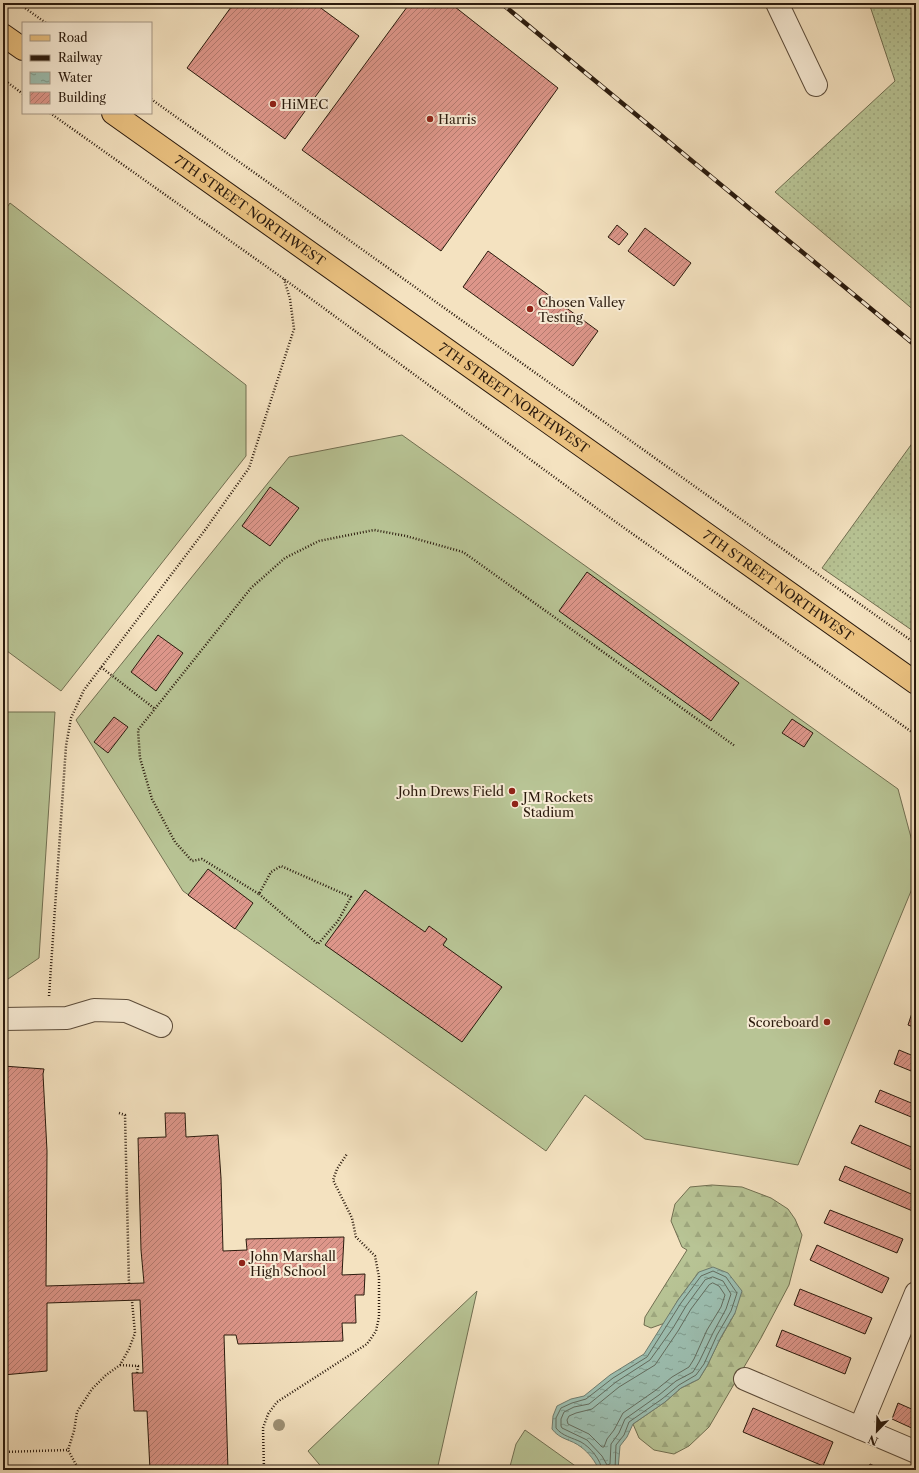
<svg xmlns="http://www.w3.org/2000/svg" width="919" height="1473" font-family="'Libre Caslon Text',serif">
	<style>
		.grass { fill: url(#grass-dots); stroke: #716f51 }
		.forest { fill: url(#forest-firs); stroke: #716f51 }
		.garden { fill: #b8c495; stroke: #716f51 }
		.water { fill: url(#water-ripples); stroke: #6e7c6f }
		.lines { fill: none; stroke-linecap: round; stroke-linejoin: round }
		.shore { stroke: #636c5e; stroke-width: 1 }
		.building { fill: url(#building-hatch); stroke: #2a1a0d }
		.minor-casing { stroke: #5c4c3a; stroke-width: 24 }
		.major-casing { stroke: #2a1a0d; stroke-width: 24 }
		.path { stroke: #2a1a0d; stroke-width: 2.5; stroke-dasharray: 1 2; stroke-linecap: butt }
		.minor { stroke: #f8ecd6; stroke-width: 22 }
		.major { stroke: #eac180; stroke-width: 22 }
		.rail-casing { stroke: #2a1a0d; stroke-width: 4.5 }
		.rail { stroke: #f8ecd6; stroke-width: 3; stroke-dasharray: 9; stroke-linecap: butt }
		.tree { fill: #9d9074 }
		.poi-dot { fill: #8f2418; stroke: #f8ecd6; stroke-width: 1.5 }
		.labels { text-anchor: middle; stroke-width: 4; stroke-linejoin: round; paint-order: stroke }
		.poi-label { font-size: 13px; fill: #2a1a0d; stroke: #f8ecd6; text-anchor: start }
		.street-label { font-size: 13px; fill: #2a1a0d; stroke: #f8ecd6 }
	</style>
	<defs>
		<pattern id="grass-dots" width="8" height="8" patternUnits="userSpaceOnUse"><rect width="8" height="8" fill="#b8c495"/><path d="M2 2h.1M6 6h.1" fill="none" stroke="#9ea87f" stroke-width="1.8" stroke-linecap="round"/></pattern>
		<pattern id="forest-firs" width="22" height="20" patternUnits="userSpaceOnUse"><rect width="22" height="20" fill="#b8c495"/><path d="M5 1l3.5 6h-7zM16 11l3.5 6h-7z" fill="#9ea87f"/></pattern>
		<pattern id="water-ripples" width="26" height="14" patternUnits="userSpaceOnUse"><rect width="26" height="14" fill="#9cbeb0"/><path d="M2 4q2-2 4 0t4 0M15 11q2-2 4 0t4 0" fill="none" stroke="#7f9a8e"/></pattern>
		<pattern id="building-hatch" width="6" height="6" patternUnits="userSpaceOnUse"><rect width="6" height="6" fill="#dd968a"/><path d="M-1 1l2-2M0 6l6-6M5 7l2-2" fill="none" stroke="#b37a6f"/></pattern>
	</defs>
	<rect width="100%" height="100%" fill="#f4e2c0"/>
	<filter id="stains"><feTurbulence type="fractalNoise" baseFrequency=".005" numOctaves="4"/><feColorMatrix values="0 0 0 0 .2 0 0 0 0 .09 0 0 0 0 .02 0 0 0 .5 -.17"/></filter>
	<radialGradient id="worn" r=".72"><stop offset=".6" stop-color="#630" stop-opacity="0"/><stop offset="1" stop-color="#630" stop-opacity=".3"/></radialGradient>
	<g class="grass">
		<polygon points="869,3 916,3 916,312 775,192 895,81"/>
		<polygon points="916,438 916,633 822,568"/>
	</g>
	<polygon class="forest" points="712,1185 742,1187 771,1198 788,1209 795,1219 802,1235 789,1285 761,1338 709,1427 689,1446 674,1454 654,1450 639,1438 633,1424 665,1402 681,1388 699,1379 707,1366 718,1343 735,1313 699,1272 678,1300 665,1323 651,1328 644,1325 645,1317 687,1250 682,1247 671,1221 675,1204 690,1187"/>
	<g class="garden">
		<polygon points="10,203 246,385 246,456 61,691 3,648 3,213"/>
		<polygon points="402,435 898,789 916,856 916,879 798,1165 645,1139 585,1095 546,1151 183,891 76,720 289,457"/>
		<polygon points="3,712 55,712 39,958 8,979 3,978"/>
		<polygon points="477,1291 437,1470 324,1470 308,1451"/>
		<polygon points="525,1430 581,1470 509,1470 516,1444"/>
	</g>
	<path class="water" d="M713 1267 728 1273 742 1291 735 1313 721 1337 707 1366 699 1379 681 1388 665 1402 633 1424 627 1437 620 1446 618 1470H599C595 1461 589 1453 581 1447 571 1439 560 1440 552 1429L553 1416 557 1406 571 1399 584 1396 610 1375 644 1354 678 1300 699 1272Z"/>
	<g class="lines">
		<g class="shore">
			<polygon points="713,1277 723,1281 731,1294 726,1309 713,1333 699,1362 693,1372 676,1381 659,1395 625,1419 619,1433 611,1444 610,1464 607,1465 602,1456 587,1440 562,1428 561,1426 561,1419 564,1412 574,1407 589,1404 616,1382 650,1360 673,1328 686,1306 705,1280"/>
			<polygon points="713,1283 719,1286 725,1295 721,1307 707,1330 694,1359 689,1367 672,1377 656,1390 623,1413 614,1430 607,1439 604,1447 602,1447 589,1434 568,1424 567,1420 569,1416 576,1413 592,1409 619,1387 655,1365 678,1331 691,1309 709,1285"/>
			<path d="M602 1470C601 1460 590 1447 581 1442 573 1438 562 1436 556 1428V1418L561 1408 572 1403 586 1399 613 1378 647 1357 681 1303 701 1276 713 1271 726 1277 737 1293 731 1311 717 1335 704 1364 696 1375 679 1385 662 1399 629 1422 624 1435 616 1445 615 1470"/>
		</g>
	</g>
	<g class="building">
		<polygon points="234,3 314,3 359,36 285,139 187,68"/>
		<polygon points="410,3 450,3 558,88 441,251 302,150"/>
		<polygon points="617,225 628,234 619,245 608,237"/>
		<polygon points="645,228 691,263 674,286 628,251"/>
		<polygon points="488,251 598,331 573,366 463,287"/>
		<polygon points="270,487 299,508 270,546 242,526"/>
		<polygon points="587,572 739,683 711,721 559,611"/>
		<polygon points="158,635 183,653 156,691 131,672"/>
		<polygon points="114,717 128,727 108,753 94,742"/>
		<polygon points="792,719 813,733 804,747 782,733"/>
		<polygon points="208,869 253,903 235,929 188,895"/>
		<polygon points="365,890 425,932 429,926 447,939 443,945 502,987 462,1042 325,945"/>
		<polygon points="913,1010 916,1011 916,1028 908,1025"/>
		<polygon points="899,1050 916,1057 916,1073 894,1064"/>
		<polygon points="3,1066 44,1069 43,1074 47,1151 46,1286 144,1283 141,1250 138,1138 166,1137 165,1113 185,1113 186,1137 218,1135 221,1178 223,1251 247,1250 246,1239 344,1237 342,1275 365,1274 364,1295 355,1295 356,1323 342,1323 343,1341 238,1344 236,1335 224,1335 228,1470 150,1470 147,1411 134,1411 132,1373 143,1373 140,1300 47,1303 47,1371 3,1375"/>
		<polygon points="880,1090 916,1105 916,1119 875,1102"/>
		<polygon points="860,1125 916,1149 916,1172 851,1143"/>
		<polygon points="845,1166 916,1196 915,1212 839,1180"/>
		<polygon points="830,1210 903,1239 897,1253 824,1223"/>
		<polygon points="817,1245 889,1278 882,1293 810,1260"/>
		<polygon points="800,1289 872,1318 865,1334 794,1305"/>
		<polygon points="782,1330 851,1358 845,1374 776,1346"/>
		<polygon points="916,1362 916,1372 912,1370"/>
		<polygon points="898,1403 916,1411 916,1430 892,1419"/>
		<polygon points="753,1408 833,1442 823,1466 743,1432"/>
		<polygon points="870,1464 883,1470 867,1470"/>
	</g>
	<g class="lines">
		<g class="minor-casing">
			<g id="minor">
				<polyline points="777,3 816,85"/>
				<polyline points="3,1019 67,1018 94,1010 126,1011 161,1026"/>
				<polyline points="745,1379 916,1452"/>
				<polyline points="860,1428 916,1293"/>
			</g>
		</g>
		<g class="major-casing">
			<g id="major">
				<polyline points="3,35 23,49"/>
				<path id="s1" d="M113 113 916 683"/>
			</g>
		</g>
		<g class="path">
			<polyline points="18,3 46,23"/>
			<polyline points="3,79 23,94"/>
			<polyline points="151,99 916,644"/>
			<polyline points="50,113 284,279 606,515 916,735"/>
			<polyline points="101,667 155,709"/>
			<polyline points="259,894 318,944 338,921 351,897 281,866 271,872 259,894 202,859 192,861 175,842 152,799 140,758 138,730 251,588 285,558 319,541 374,530 406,536 463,552 735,746"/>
			<polyline points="49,996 66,746 71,718 84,690 205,530 249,468 294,329 290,299 284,279"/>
			<polyline points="119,1113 125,1115 129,1284"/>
			<polyline points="120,1365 138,1366 137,1373"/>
			<polyline points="3,1452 68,1450"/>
			<polyline points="79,1470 68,1450 74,1431 77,1412 92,1389 106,1375 120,1365 129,1349 135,1333 132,1301"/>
			<polyline points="264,1470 263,1428 268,1414 277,1402 367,1344 376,1331 379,1317 379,1277 375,1256 356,1237 352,1218 333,1180 337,1169 347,1154"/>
		</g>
		<use href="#minor" class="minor"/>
		<use href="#major" class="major"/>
		<g class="rail-casing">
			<polyline id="rail" points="501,3 916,346"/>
		</g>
		<use href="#rail" class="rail"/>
	</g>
	<circle class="tree" cx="279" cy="1425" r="6"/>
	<g class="poi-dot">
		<circle cx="273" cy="104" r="4"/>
		<circle cx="430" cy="119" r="4"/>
		<circle cx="530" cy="309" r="4"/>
		<circle cx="512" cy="791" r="4"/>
		<circle cx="515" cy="804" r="4"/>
		<circle cx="827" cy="1022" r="4"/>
		<circle cx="242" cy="1263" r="4"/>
	</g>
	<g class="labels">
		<g class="poi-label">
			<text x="281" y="109">HiMEC</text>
			<text x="438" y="124">Harris</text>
			<text x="538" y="307">Chosen Valley<tspan x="538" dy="15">Testing</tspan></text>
			<text x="504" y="796" text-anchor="end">John Drews Field</text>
			<text x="523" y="802">JM Rockets<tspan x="523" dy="15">Stadium</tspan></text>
			<text x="819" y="1027" text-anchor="end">Scoreboard</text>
			<text x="250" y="1261">John Marshall<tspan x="250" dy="15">High School</tspan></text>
		</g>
		<g class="street-label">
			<text dy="5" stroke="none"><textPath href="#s1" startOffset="168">7TH STREET NORTHWEST</textPath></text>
			<text dy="5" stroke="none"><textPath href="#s1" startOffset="492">7TH STREET NORTHWEST</textPath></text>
			<text dy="5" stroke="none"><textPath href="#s1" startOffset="816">7TH STREET NORTHWEST</textPath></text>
		</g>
	</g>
	<rect width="919" height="1473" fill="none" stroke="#f4e2c0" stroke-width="16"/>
	<rect x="4" y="4" width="911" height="1465" fill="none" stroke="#2a1a0d" stroke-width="2"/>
	<rect x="8" y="8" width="903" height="1457" fill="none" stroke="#2a1a0d"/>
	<rect x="22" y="22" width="130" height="92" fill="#f8ecd6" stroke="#a69886"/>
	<rect x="30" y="35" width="20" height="6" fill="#eac180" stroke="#a69886"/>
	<text x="58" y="42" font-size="12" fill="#2a1a0d">Road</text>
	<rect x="30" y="55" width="20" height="6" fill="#2a1a0d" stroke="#a69886"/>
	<text x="58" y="62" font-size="12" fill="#2a1a0d">Railway</text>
	<rect x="30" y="72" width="20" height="12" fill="url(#water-ripples)" stroke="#a69886"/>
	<text x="58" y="82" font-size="12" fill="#2a1a0d">Water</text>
	<rect x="30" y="92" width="20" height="12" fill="url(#building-hatch)" stroke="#a69886"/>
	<text x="58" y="102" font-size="12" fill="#2a1a0d">Building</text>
	<g transform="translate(877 1431) rotate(203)" stroke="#f8ecd6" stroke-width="3" paint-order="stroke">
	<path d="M0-3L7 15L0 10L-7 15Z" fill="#2a1a0d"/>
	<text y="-6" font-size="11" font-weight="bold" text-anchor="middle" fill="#2a1a0d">N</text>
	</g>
	<rect width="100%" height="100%" filter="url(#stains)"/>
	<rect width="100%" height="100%" fill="url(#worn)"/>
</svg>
